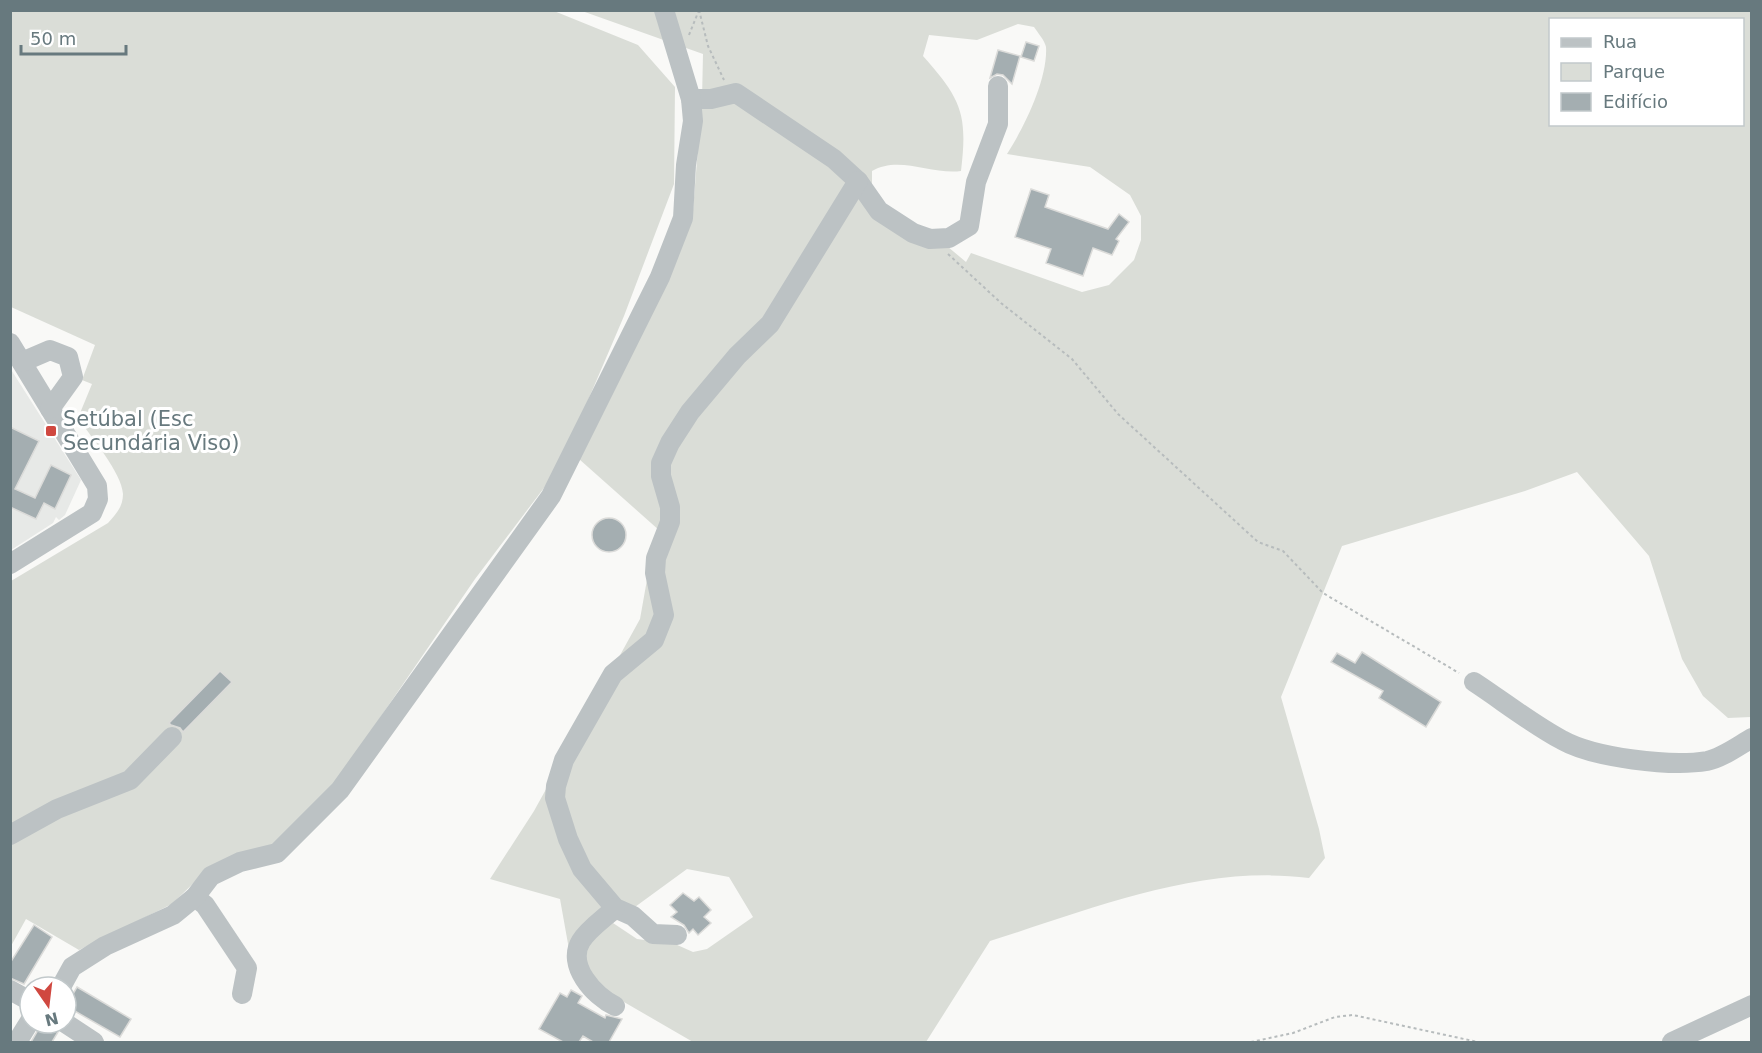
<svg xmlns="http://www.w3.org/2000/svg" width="1762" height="1053" font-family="'DejaVu Sans',sans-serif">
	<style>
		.built { fill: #e7e9e7 }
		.green { fill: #daddd7; fill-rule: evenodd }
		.building { fill: #a4aeb1; stroke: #dbdbd9; stroke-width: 1.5 }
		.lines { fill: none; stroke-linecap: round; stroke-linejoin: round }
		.path { stroke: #b7bcbd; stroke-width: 2; stroke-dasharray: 3 3; stroke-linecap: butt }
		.minor { stroke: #bcc2c4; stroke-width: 20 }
		.poi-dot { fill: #d04840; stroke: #fff; stroke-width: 2 }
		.labels { text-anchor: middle; stroke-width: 6; stroke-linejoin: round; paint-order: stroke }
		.poi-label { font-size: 21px; fill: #67797e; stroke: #fff; text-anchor: start }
	</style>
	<rect width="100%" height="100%" fill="#f9f9f7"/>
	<polygon class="built" points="10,368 81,480 65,515 59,520 56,517 53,523 11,550"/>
	<g class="green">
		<path d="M10 11H554L638 45 675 87 674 184 624 316 559 468 475 579 323 801 274 847 208 869 172 904 79 950 26 919 11 946V581L108 523C116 514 123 507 123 494 122 473 91 437 78 418L92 384 82 380 95 345 11 307Z"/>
		<path d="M582 11H1751V717L1728 718 1703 696 1682 659 1649 556 1577 472 1525 491 1342 546 1281 697 1319 829 1325 858 1309 878C1200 864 1092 909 990 941L926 1042H693L605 991 570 955 560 899 490 879 534 811 640 619 648 574 660 531 579 459 693 210 702 99 703 54ZM1550 20H1742V124H1550ZM1018 24 1034 27C1038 33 1045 41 1046 47 1048 79 1024 128 1007 154L1090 167 1130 195 1141 216V240L1134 260 1109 285 1082 292 971 253 966 262 929 231 890 211 872 193V171C899 155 932 175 961 171 968 113 961 99 923 56L929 35 977 40ZM687 869 729 877 753 917 707 949 693 952 675 944 637 939 613 923Z"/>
	</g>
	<g class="building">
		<polygon points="1026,42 1039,46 1034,61 1021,57"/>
		<polygon points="998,50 1020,56 1012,84 1003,75 997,74 990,78"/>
		<polygon points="1031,189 1049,195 1045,207 1108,229 1119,214 1129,222 1116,239 1119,241 1112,255 1093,248 1083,276 1046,263 1051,249 1015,237"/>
		<polygon points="10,427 39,441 15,489 35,498 51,465 71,475 55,509 44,503 36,519 10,507"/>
		<circle cx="609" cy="535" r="17"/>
		<polygon points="1362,652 1441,702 1426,727 1379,698 1383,691 1331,662 1337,653 1355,663"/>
		<polygon points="220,671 232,682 183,732 180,728 171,725 169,723"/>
		<polygon points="683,893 694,901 699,897 711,910 704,917 711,923 698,935 693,929 689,933 684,925 671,917 677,912 670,905"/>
		<polygon points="34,925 52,937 24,984 10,978 10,963"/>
		<polygon points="77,987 131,1019 120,1037 66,1006"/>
		<polygon points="571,990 582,996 578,1003 605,1018 606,1015 622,1019 609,1042 593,1042 583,1036 579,1042 563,1042 539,1029 560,993 567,997"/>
		<polygon points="42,1023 58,1032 52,1042 31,1042"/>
	</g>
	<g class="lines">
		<g class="path">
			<polyline points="699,10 708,46 724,80"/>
			<polyline points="689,35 699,10"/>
			<polyline points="948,254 1001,303 1072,359 1118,414 1258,542 1283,551 1323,593 1459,673"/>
			<polyline points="1251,1042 1293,1033 1335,1017 1353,1015 1478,1042"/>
		</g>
		<g class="minor">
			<polyline points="691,99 711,99 736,93 834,159 858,181 879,211 913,233 930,239 949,238 969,226 976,182 998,124 998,86"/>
			<polyline points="10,343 97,486 98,499 92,513 10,564"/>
			<polyline points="22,362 50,350 68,357 73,377 50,409"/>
			<path d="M1474 682C1503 701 1532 724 1562 740 1594 758 1671 767 1707 761 1722 758 1738 746 1752 738"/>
			<polyline points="10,835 57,809 130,780 172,737"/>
			<polyline points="195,897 205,905 247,968 242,994"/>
			<polyline points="677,935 653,934 633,916 615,908 582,869 568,839 555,798 556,786 564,760 613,674 654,640 664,615 655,573 656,558 670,522 670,507 661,476 661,463 670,443 690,412 737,356 770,324 858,181"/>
			<polyline points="61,987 72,967 105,946 173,915 195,897 211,876 240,862 277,853 340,790 551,496 660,277 683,218 686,165 693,121 691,99 664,10"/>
			<polyline points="10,990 30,1001"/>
			<path d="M615 1006C594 996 566 965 581 941 589 928 605 918 615 908"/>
			<polyline points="65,1023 94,1042"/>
			<polyline points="17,1042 30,1021"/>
			<polyline points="1672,1042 1752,1005"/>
		</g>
	</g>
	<rect class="poi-dot" x="45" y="425" width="12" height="12" rx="3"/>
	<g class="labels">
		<g class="poi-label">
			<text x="63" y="426">Setúbal (Esc<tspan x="63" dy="24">Secundária Viso)</tspan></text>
		</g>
	</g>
	<rect width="1762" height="1053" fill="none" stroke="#67797e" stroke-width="24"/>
	<rect x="1549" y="18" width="195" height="108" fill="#ffffff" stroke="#c2c9cb" stroke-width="1.5"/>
	<rect x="1561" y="38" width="30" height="9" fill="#bcc2c4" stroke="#c2c9cb" stroke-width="1.5"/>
	<text x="1603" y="48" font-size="18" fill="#67797e">Rua</text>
	<rect x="1561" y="63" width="30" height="18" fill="#daddd7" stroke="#c2c9cb" stroke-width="1.5"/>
	<text x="1603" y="78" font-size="18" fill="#67797e">Parque</text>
	<rect x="1561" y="93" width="30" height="18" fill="#a4aeb1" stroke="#c2c9cb" stroke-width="1.5"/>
	<text x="1603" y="108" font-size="18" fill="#67797e">Edifício</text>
	<g transform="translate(48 1005) rotate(166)"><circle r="28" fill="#ffffff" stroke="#c2c9cb" stroke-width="1.5"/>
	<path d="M0-4.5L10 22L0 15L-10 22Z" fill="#d04840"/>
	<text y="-9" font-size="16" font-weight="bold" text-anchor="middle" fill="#67797e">N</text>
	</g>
	<path d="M21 45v9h105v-9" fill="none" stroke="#67797e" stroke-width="3"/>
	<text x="30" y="45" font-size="18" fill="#67797e" stroke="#ffffff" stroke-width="4.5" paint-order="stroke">50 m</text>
</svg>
